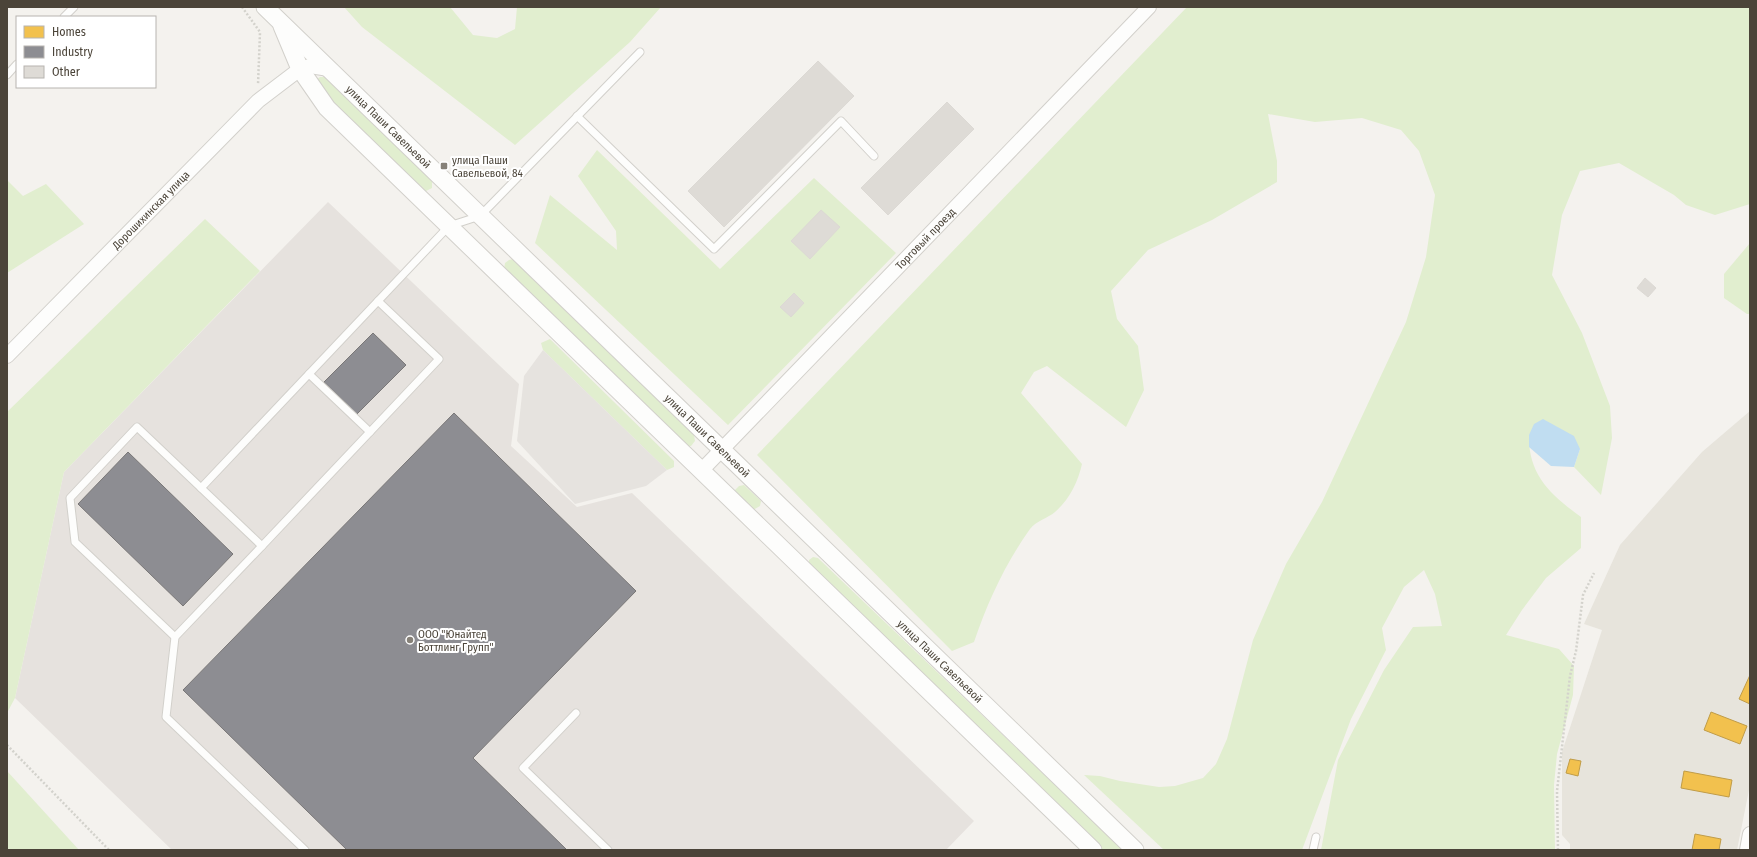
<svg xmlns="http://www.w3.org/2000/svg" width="1757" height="857" font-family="'Fira Sans Condensed',sans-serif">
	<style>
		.residential { fill: #e7e4dc }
		.industrial { fill: #e6e2de }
		.green { fill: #e1eecf }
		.parking { fill: #e6e3df }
		.water { fill: #c0ddf1 }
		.homes { fill: #f2c14e; stroke: #c09c48 }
		.industry { fill: #8d8d92; stroke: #797777 }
		.building { fill: #dedbd6; stroke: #dcd9d4 }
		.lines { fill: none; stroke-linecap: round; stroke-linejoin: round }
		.service-casing { stroke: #d2d0cb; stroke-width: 9 }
		.minor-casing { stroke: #d2d0cb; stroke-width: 16 }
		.tertiary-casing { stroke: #d2d0cb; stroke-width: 19 }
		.path { stroke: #d3d2cc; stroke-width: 2.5; stroke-dasharray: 2 2; stroke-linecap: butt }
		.service { stroke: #fdfdfc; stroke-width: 7 }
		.minor { stroke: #fdfdfc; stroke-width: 14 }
		.tertiary { stroke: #fdfdfc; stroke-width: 17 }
		.poi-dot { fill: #868178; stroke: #fff; stroke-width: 1.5 }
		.labels { text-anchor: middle; stroke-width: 4; stroke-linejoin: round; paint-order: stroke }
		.street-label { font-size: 11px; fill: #4b4439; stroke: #fff }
		.poi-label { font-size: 11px; fill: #4b4439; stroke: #fff; text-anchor: start }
	</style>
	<rect width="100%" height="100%" fill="#f4f2ee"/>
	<polygon class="residential" points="1750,411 1750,785 1737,850 1570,850 1570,844 1562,835 1562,752 1602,630 1584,624 1620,545 1702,452"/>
	<polygon class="industrial" points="328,202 519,384 511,446 577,507 632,493 974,821 946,850 172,850 15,698 64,472"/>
	<g class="green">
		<polygon points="344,7 450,7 473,35 497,38 515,29 517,7 661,7 630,42 515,145 362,27"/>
		<path d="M1187 7H1750V204L1715 215 1686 205 1674 195 1619 163 1580 171 1562 215 1552 275 1582 333 1610 406 1612 438 1601 495 1574 467 1580 449 1529 435C1528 475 1551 495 1581 517V548L1546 578 1522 610 1506 635 1559 649 1574 666 1573 695 1557 754 1554 785 1555 850H1321L1338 760 1384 670 1413 627 1442 626 1435 594 1424 570 1404 587 1382 628 1386 650 1351 719 1302 850H1164L1084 775 1100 776 1120 781 1159 787 1175 786 1203 778 1216 764 1227 739 1253 640 1286 564 1322 502 1406 322 1426 257 1435 195 1419 151 1401 130 1362 118 1315 122 1268 114 1277 161V182L1212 220 1148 250 1111 291 1117 319 1138 346 1144 390 1126 427 1047 366 1034 372 1021 393 1082 464C1078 482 1069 500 1055 512 1048 518 1036 521 1030 529 1005 564 988 601 974 642L952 651 757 455Z"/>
		<polygon points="320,77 325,77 432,181 432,188 424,192 315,88 316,80"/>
		<polygon points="597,150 720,269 814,178 896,253 728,425 535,243 550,195 617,250 616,231 578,176"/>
		<polygon points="7,180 23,196 46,184 84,224 7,273"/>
		<polygon points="205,219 260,271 64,472 15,698 7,713 7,412"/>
		<polygon points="1750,243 1750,314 1747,314 1724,298 1724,274"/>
		<polygon points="513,259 694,435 695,441 691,446 687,446 504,269 505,263 509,260"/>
		<polygon points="550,339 674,461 674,467 667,470 543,350 541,343"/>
		<polygon points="744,485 761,501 760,506 753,510 734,491 739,486"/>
		<polygon points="813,557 818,558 1123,850 1103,850 809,568 809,560"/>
		<polygon points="7,771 79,850 7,850"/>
	</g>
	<polygon class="parking" points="543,350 667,470 646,486 575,504 517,441 524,376"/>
	<polygon class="water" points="1543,419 1574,436 1580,449 1574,467 1551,466 1529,447 1529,435 1534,424"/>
	<g class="homes">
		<polygon points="1750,675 1750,704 1739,699"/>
		<polygon points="1711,712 1747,726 1740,744 1704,730"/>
		<polygon points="1570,759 1581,761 1578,776 1566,773"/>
		<polygon points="1684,771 1732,780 1729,797 1681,788"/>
		<polygon points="1695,834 1721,839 1719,850 1692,850"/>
	</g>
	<g class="industry">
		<polygon points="373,333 406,365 357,414 324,382"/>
		<polygon points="454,413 636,591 473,758 567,850 347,850 183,690"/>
		<polygon points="128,452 233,554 183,606 78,504"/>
	</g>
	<g class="building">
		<polygon points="818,61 854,96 724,227 688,191"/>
		<polygon points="947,102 974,129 888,215 861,188"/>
		<polygon points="821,210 840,227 810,259 791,241"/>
		<polygon points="1645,278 1656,288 1648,297 1637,288"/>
		<polygon points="794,293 804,303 791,317 780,307"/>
	</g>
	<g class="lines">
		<g class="service-casing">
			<g id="service">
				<polyline points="64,17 74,7"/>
				<polyline points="7,75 17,64"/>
				<polyline points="577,116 714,249 841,121 874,156"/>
				<polyline points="309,374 370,432"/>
				<polyline points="201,488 449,226 480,216 640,52"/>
				<polyline points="262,546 175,637 166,717 305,850"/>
				<polyline points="175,637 75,542 70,498 137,427 262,546 439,359 378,301"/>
				<polyline points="576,713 523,768 608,850"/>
				<polyline points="1313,850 1316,837"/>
			</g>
		</g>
		<g class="minor-casing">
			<g id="minor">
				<path id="s1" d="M7 356 258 101 300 69 310 66 329 69"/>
				<path id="s2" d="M701 471 1149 7"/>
				<polyline points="1747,850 1750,834"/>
			</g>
		</g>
		<g class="tertiary-casing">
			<g id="tertiary">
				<path id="s3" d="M265 7 1135 850"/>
				<polyline points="282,26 300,69 327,108 1093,850"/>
			</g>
		</g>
		<g class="path">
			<polyline points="242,7 260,32 258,85"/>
			<polyline points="7,745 109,850"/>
			<polyline points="1558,850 1557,791 1570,676 1576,651 1583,595 1594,573"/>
		</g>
		<use href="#service" class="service"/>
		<use href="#minor" class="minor"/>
		<use href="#tertiary" class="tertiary"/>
	</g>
	<g class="poi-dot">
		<rect x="440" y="162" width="8" height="8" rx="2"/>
		<circle cx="410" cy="640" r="4"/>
	</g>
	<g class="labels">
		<g class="street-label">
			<text dy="4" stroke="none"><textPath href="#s3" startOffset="172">улица Паши Савельевой</textPath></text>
			<text dy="4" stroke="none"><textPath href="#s1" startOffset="205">Дорошихинская улица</textPath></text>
			<text dy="4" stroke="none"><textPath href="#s2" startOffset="323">Торговый проезд</textPath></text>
			<text dy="4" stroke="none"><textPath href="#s3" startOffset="616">улица Паши Савельевой</textPath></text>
			<text dy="4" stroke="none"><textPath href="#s3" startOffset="940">улица Паши Савельевой</textPath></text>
		</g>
		<g class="poi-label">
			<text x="452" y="164">улица Паши<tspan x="452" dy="13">Савельевой, 84</tspan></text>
			<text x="418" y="638">ООО "Юнайтед<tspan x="418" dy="13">Боттлинг Групп"</tspan></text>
		</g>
	</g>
	<rect width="1757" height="857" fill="none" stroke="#4b4439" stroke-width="16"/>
	<rect x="16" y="16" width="140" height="72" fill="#ffffff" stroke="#b7b4b0"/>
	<rect x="24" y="26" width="20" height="12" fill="#f2c14e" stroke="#b7b4b0"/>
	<text x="52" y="36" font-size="12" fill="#4b4439">Homes</text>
	<rect x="24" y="46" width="20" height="12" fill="#8d8d92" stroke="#b7b4b0"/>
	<text x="52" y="56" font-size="12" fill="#4b4439">Industry</text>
	<rect x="24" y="66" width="20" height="12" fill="#dedbd6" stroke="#b7b4b0"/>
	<text x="52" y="76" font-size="12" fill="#4b4439">Other</text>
</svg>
